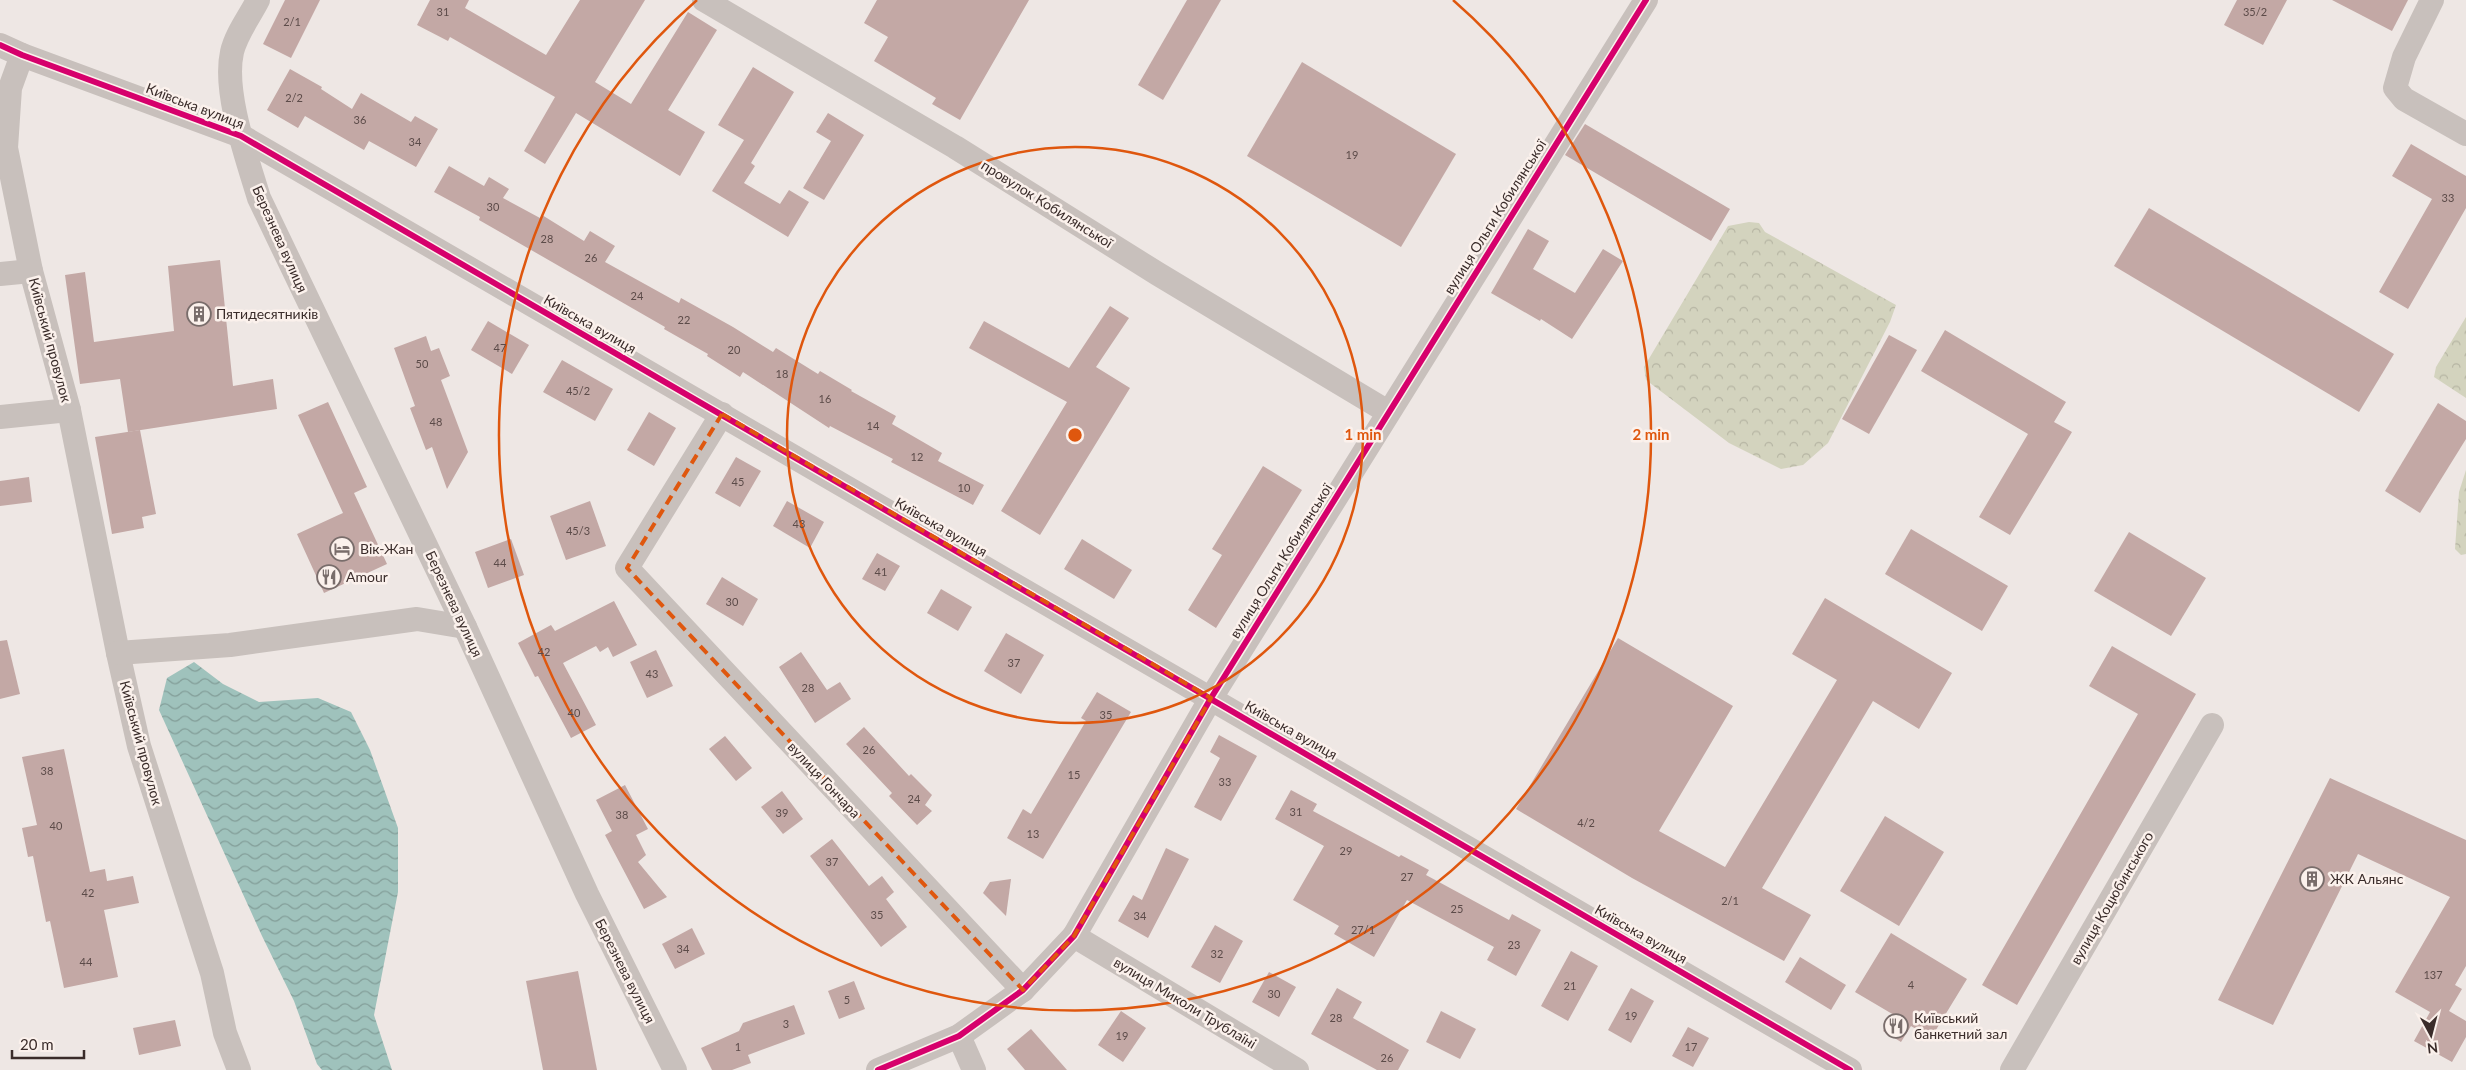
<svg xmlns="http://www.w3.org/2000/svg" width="2466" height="1070" font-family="Lato,sans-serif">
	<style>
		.forest { fill: url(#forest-crowns) }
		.water { fill: url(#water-waves) }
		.building { fill: #c3a8a5 }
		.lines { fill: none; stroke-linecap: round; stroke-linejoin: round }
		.minor { stroke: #c8c0bc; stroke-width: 24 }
		.cycleway-casing { stroke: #fbf1ec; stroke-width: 9 }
		.cycleway { stroke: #d6006c; stroke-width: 6 }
		.marked { fill: none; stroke: #df570e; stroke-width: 4; stroke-dasharray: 10 6; stroke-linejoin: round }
		.ring { fill: none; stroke: #df570e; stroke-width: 2.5 }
		.labels { text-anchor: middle; stroke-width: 5; stroke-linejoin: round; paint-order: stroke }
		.number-label { font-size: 11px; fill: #5c4b49 }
		.street-label { font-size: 14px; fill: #3a2c2a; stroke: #fbf1ec }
		.poi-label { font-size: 14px; fill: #3a2c2a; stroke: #fbf1ec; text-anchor: start }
		.centre { fill: #df570e; stroke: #fbf1ec; stroke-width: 2.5 }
		.ring-label { font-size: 15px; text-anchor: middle; font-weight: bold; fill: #df570e; stroke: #fbf1ec; stroke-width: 5; stroke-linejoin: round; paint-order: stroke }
	</style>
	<defs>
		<pattern id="forest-crowns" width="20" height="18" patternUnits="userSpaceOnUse" patternTransform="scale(1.25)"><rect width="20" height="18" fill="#d3d3be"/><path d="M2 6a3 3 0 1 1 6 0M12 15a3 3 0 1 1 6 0" fill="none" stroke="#b6b5a3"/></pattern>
		<pattern id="water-waves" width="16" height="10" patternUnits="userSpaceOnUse" patternTransform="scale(1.25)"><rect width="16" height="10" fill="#9fc2bc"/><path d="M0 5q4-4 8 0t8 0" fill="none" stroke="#839e99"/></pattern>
	</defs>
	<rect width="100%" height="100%" fill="#eee7e4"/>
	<g class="forest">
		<polygon points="1749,222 1759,223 1765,232 1896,305 1890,322 1828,443 1803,465 1781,469 1729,443 1646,380 1644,367 1728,226"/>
		<polygon points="2466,317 2466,398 2434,377 2436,367"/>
		<polygon points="2466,470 2466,554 2461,555 2455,549 2459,492"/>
	</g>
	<polygon class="water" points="194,662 223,684 259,702 318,698 351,712 370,750 398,828 398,892 374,1015 392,1070 322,1070 317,1064 294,1001 262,936 159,710 167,678"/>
	<g class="building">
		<polygon points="285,0 320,0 291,58 263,44"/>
		<polygon points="430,0 469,0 465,8 546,55 580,0 645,0 595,82 631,104 688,12 717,30 668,110 705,132 680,176 576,113 545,164 524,151 555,97 450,37 448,41 417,25"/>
		<polygon points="877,0 1029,0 960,120 932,104 936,98 874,61 888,37 864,23"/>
		<polygon points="1187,0 1221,0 1163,100 1138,85"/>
		<polygon points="2237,0 2287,0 2263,45 2224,25"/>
		<polygon points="2332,0 2408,0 2392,31"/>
		<polygon points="1302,62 1456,154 1401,247 1247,156"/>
		<polygon points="753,67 794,92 751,163 755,166 744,183 780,204 789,190 809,202 788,237 712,191 744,140 718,125"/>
		<polygon points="290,69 322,87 321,89 352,109 361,93 411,122 415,116 438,129 416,167 369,141 364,150 305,116 298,128 267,110"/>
		<polygon points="828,113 864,135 824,200 803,188 831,141 816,132"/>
		<polygon points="1585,124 1730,209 1711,241 1565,155"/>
		<polygon points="2411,144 2466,176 2466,208 2408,309 2379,292 2432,199 2392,176"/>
		<polygon points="449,166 484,186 489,177 509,189 503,198 540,218 542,215 584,241 590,231 615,246 605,262 679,303 681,298 733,327 773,352 776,348 818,374 820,371 852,390 851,391 896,416 892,424 942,453 938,461 984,485 973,505 891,462 893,459 830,426 829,428 743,372 740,377 707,356 708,354 664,329 665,327 479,220 480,217 434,192"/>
		<polygon points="2149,208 2394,354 2359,412 2114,266"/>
		<polygon points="1528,229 1549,241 1533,269 1575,293 1603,249 1623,261 1572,339 1541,319 1540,321 1491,293"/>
		<polygon points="220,260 233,386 273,379 277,409 128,432 120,379 80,384 65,275 85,272 94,342 174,331 168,266"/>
		<polygon points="1110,306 1129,318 1096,367 1130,388 1040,535 1001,511 1067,402 969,348 984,321 1069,368"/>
		<polygon points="488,321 529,345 512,374 471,350"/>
		<polygon points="1945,330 2066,402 2054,422 2072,432 2010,535 1979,517 2028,434 1921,371"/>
		<polygon points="1889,335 1917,350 1869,434 1842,419"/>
		<polygon points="426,336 431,351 439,348 450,376 441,380 468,452 447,489 432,447 426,450 410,408 415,406 394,348"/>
		<polygon points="562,360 613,389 595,421 543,392"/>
		<polygon points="328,402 367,487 354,493 387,564 324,593 297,534 343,513 298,415"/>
		<polygon points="2438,403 2466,421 2466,439 2420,513 2385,491"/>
		<polygon points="649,412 676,428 654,466 627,450"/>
		<polygon points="140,430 156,514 142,517 144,528 112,534 95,437"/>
		<polygon points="736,457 761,471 740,507 715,493"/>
		<polygon points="1263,466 1302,490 1216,628 1188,610 1222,555 1212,549"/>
		<polygon points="29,477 32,502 0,506 0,481"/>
		<polygon points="590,501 606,546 566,560 550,516"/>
		<polygon points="787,501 824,522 810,548 773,526"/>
		<polygon points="1911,529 2008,586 1982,631 1885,574"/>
		<polygon points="2129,532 2206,578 2171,636 2094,591"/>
		<polygon points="511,539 524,575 488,588 475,552"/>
		<polygon points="1082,539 1132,570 1114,599 1064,569"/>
		<polygon points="877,553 900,566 885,591 862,579"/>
		<polygon points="722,577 758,599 743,626 706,604"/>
		<polygon points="941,589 972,607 958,631 927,613"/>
		<polygon points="1825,598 1952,673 1919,729 1873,701 1762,888 1811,915 1784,961 1632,878 1516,809 1618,638 1733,706 1659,831 1725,867 1837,680 1792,654"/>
		<polygon points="614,601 637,645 613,657 608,647 600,652 596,646 563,663 596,725 571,738 538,676 535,677 518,643 551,625 555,631"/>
		<polygon points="1006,633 1044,655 1021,694 984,671"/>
		<polygon points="7,640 20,694 0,699 0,641"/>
		<polygon points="2112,646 2196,694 2017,1005 1982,985 2138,714 2089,686"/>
		<polygon points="656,650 673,686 647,698 630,662"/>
		<polygon points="801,652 827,690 840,682 851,699 815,723 779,667"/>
		<polygon points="1097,692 1131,712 1043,859 1007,838 1023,809 1031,814 1086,721 1081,718"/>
		<polygon points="864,727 909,776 911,774 932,795 925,805 932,811 917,825 889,796 892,793 846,744"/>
		<polygon points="1219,735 1257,756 1221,821 1194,807 1220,758 1210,752"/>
		<polygon points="725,736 752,768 736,781 709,749"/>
		<polygon points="64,749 90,872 105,869 107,881 133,876 139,903 104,910 118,977 64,988 50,921 46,922 33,856 28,857 22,828 37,825 22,757"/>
		<polygon points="2330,778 2466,840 2466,966 2455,985 2462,989 2449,1011 2466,1021 2466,1037 2452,1062 2414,1041 2430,1012 2395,992 2450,897 2358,854 2273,1025 2218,1000"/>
		<polygon points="625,785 648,829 636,835 646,855 638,862 667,897 644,909 605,835 612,831 596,800"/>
		<polygon points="1291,790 1317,804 1313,811 1399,857 1401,855 1429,870 1426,875 1509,920 1512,914 1541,930 1516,976 1487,960 1494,947 1407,900 1374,957 1334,934 1339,926 1293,900 1324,846 1275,819"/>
		<polygon points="782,791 803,819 783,834 761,807"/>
		<polygon points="1885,816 1944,852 1899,926 1840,891"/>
		<polygon points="832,839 869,886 882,876 894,892 886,899 907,927 881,947 810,856"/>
		<polygon points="1166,848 1189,859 1148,938 1118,921 1133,895 1142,900"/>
		<polygon points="1011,879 1006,916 983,893 990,882"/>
		<polygon points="1215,925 1243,941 1220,983 1191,967"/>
		<polygon points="692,928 705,954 675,969 662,944"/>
		<polygon points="1891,933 1967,979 1931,1038 1911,1026 1901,1042 1883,1031 1894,1015 1855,992"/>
		<polygon points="1571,951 1598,966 1568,1021 1541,1006"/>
		<polygon points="1800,957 1846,985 1831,1010 1785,982"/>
		<polygon points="578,971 597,1070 543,1070 526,981"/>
		<polygon points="1269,972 1296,987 1279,1017 1252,1002"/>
		<polygon points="854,981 865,1009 839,1019 828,991"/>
		<polygon points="1337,988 1362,1002 1353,1018 1409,1050 1398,1070 1377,1070 1311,1034"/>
		<polygon points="1631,988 1654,1001 1631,1043 1608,1030"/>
		<polygon points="794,1005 805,1034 748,1055 751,1063 732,1070 712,1070 701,1048 739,1031 743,1023"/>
		<polygon points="1121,1011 1146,1028 1123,1062 1098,1045"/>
		<polygon points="1441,1011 1476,1029 1460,1059 1426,1042"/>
		<polygon points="175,1020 181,1046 139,1055 133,1028"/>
		<polygon points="1688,1027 1709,1038 1693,1067 1672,1056"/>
		<polygon points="1031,1029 1067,1070 1025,1070 1007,1049"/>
	</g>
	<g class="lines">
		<g class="minor">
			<path d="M258 0C250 16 236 34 232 52 223 92 247 158 259 198L465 627 587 894 675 1070"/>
			<polyline points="704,0 955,147 1158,274 1388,412"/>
			<polyline points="2432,0 2404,57 2395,88 2404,99 2466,134"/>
			<polyline points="0,45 22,55 241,136 1850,1070"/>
			<polyline points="22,55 10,88 6,148 31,271 69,410 118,653 139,746 212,973 225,1033 239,1070"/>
			<polyline points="0,274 31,271"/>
			<polyline points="722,414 627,568 1023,990"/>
			<polyline points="0,417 69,410"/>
			<polyline points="118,653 230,645 417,619 465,627"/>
			<polyline points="1074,936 1297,1070"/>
			<polyline points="959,1036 974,1070"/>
			<polyline points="878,1070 959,1036 1023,990 1074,936 1211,698 1646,0"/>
			<polyline points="2012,1070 2212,725"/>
		</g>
		<g class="cycleway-casing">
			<g id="cycleway">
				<polyline points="0,45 22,55 241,136 1850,1070"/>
				<polyline points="878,1070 959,1036 1023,990 1074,936 1211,698 1646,0"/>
			</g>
		</g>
		<use href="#cycleway" class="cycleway"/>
	</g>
	<path class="marked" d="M722 414 1211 698 1074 936 1023 990 627 568Z"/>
	<g class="ring">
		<circle cx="1075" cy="435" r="288"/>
		<path d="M1453 0A576 576 0 1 1 697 0"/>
	</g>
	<defs>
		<g id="building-ring" transform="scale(1.25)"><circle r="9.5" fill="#fbf1ec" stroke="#796d6b" stroke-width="1.5"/><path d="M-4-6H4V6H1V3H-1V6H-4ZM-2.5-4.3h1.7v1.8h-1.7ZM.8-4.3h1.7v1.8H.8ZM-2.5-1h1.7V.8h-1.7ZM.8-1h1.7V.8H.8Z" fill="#796d6b"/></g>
		<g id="hotel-ring" transform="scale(1.25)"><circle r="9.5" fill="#fbf1ec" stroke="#796d6b" stroke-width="1.5"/><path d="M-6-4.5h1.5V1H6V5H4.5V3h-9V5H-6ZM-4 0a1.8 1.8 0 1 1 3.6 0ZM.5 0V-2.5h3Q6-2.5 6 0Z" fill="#796d6b"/></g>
		<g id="restaurant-ring" transform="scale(1.25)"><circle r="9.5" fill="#fbf1ec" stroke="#796d6b" stroke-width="1.5"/><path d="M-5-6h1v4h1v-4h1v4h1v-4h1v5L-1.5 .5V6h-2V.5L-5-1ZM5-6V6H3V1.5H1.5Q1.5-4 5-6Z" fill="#796d6b"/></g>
	</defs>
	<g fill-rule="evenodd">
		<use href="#building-ring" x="199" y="314"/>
		<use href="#hotel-ring" x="342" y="549"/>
		<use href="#restaurant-ring" x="329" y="577"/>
		<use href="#building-ring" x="2312" y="879"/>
		<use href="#restaurant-ring" x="1896" y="1026"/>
	</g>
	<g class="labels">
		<g class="number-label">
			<text x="443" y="16">31</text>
			<text x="2255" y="16">35/2</text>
			<text x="292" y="26">2/1</text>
			<text x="294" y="102">2/2</text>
			<text x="360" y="124">36</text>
			<text x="415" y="146">34</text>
			<text x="1352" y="159">19</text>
			<text x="2448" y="202">33</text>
			<text x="493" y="211">30</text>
			<text x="547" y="243">28</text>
			<text x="591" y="262">26</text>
			<text x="637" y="300">24</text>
			<text x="684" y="324">22</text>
			<text x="500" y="352">47</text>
			<text x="734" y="354">20</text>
			<text x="422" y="368">50</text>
			<text x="782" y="378">18</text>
			<text x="578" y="395">45/2</text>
			<text x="825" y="403">16</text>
			<text x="436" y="426">48</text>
			<text x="873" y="430">14</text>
			<text x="917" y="461">12</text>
			<text x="738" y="486">45</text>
			<text x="964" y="492">10</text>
			<text x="799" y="528">43</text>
			<text x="578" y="535">45/3</text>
			<text x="500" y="567">44</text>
			<text x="881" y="576">41</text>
			<text x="732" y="606">30</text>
			<text x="544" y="656">42</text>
			<text x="1014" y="667">37</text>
			<text x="652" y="678">43</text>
			<text x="808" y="692">28</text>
			<text x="574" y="717">40</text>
			<text x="1106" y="719">35</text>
			<text x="869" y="754">26</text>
			<text x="47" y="775">38</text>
			<text x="1074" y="779">15</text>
			<text x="1225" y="786">33</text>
			<text x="914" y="803">24</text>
			<text x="1296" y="816">31</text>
			<text x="782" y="817">39</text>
			<text x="622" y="819">38</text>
			<text x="1586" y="827">4/2</text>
			<text x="56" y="830">40</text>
			<text x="1033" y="838">13</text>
			<text x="1346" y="855">29</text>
			<text x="832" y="866">37</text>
			<text x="1407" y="881">27</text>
			<text x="88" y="897">42</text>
			<text x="1730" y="905">2/1</text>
			<text x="1457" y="913">25</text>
			<text x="877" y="919">35</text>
			<text x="1140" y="920">34</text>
			<text x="1363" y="934">27/1</text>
			<text x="1514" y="949">23</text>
			<text x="683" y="953">34</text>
			<text x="1217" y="958">32</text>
			<text x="86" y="966">44</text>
			<text x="2433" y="979">137</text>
			<text x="1911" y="989">4</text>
			<text x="1570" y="990">21</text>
			<text x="1274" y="998">30</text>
			<text x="847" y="1004">5</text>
			<text x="1631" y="1020">19</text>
			<text x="1336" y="1022">28</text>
			<text x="786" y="1028">3</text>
			<text x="1122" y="1040">19</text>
			<text x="738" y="1051">1</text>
			<text x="1691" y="1051">17</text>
			<text x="1387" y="1062">26</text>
		</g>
		<g class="street-label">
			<text transform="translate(195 106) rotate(21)" y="5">Київська вулиця</text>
			<text transform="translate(1047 204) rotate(32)" y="5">провулок Кобилянської</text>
			<text transform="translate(1495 217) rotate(-58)" y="5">вулиця Ольги Кобилянської</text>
			<text transform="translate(280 239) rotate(66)" y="5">Березнева вулиця</text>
			<text transform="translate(590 324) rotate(30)" y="5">Київська вулиця</text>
			<text transform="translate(50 340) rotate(75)" y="5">Київський провулок</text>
			<text transform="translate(941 527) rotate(30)" y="5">Київська вулиця</text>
			<text transform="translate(1281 561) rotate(-58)" y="5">вулиця Ольги Кобилянської</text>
			<text transform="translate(454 604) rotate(65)" y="5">Березнева вулиця</text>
			<text transform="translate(1291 730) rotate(30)" y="5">Київська вулиця</text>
			<text transform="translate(141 743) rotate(75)" y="5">Київський провулок</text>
			<text transform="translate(824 780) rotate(47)" y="5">вулиця Гончара</text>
			<text transform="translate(2112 898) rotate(-60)" y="5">вулиця Коцюбинського</text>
			<text transform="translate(1641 934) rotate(30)" y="5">Київська вулиця</text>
			<text transform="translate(625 971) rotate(63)" y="5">Березнева вулиця</text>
			<text transform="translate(1185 1003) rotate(31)" y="5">вулиця Миколи Трублаїні</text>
		</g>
		<g class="poi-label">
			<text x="216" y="319">Пятидесятників</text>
			<text x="360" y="554">Вік-Жан</text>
			<text x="346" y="582">Amour</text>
			<text x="2330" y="884">ЖК Альянс</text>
			<text x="1914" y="1023">Київський<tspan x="1914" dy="16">банкетний зал</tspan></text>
		</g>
	</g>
	<circle cx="1075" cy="435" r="8" class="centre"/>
	<g class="ring-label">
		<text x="1363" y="440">1 min</text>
		<text x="1651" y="440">2 min</text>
	</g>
	<g transform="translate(2431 1035) rotate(173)" stroke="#fbf1ec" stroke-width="4" paint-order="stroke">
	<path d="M0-4L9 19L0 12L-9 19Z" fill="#3a2c2a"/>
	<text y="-8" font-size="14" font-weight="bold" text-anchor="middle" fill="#3a2c2a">N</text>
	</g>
	<path d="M12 1050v8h72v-8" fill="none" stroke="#3a2c2a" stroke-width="2.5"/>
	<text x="20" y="1050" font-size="15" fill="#3a2c2a" stroke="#fbf1ec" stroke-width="4" paint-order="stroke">20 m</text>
</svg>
